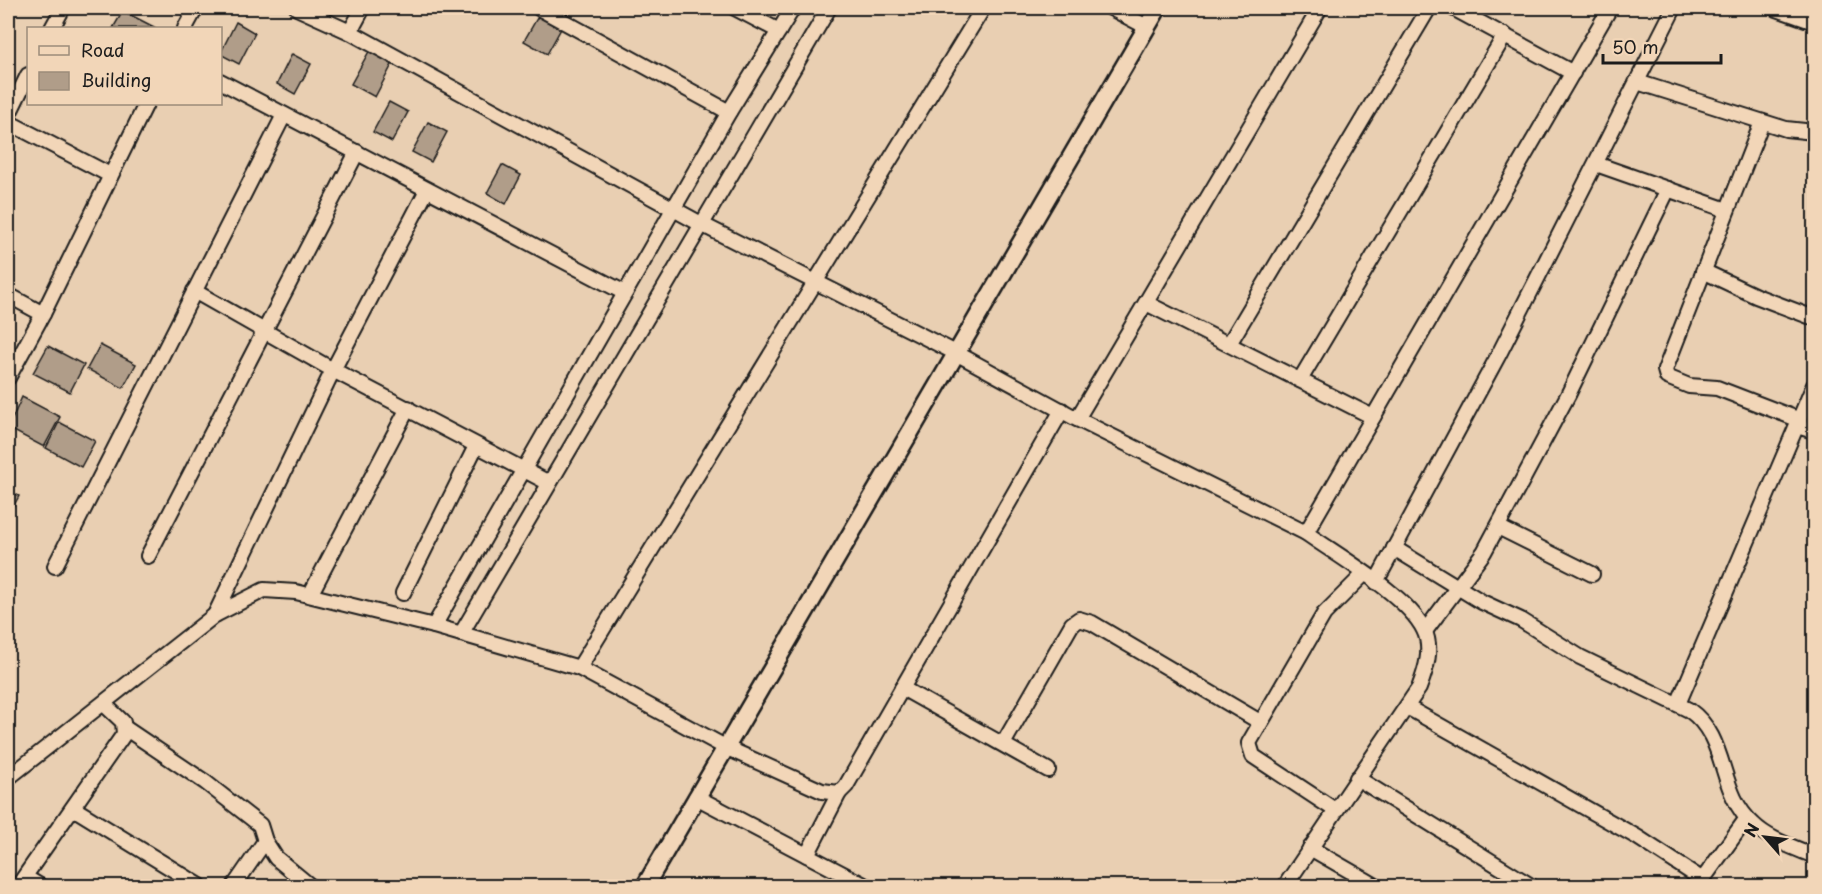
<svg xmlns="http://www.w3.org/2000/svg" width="1822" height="894" font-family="'Playpen Sans',sans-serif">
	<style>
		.building { fill: #b09d89; stroke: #1c1c1c; stroke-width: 1.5 }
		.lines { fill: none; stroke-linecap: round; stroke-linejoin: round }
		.minor-casing { stroke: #1c1c1c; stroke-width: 18 }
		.tertiary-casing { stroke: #1c1c1c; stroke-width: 21 }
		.minor { stroke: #f2d6b8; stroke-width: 14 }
		.tertiary { stroke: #f2d6b8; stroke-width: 16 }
	</style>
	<rect width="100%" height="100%" fill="#e9cfb2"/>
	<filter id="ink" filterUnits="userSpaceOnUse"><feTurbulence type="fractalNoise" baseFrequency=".0167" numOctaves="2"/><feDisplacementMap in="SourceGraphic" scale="12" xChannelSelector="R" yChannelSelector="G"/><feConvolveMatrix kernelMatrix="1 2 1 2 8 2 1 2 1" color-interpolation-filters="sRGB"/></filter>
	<g filter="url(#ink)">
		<g class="building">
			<polygon points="123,11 156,28 113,28"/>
			<polygon points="540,13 563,25 547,54 524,41"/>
			<polygon points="236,22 255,33 239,64 220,54"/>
			<polygon points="372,46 395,59 375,97 351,84"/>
			<polygon points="292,54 311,64 295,94 277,84"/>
			<polygon points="389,102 408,112 392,142 373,132"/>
			<polygon points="428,122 447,132 431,162 412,152"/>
			<polygon points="502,165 521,175 506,204 487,193"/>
			<polygon points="100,345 136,364 123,388 87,369"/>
			<polygon points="48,346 84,365 70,392 33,373"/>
			<polygon points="22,397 60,417 44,447 8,428"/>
			<polygon points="59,422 95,441 81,467 46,448"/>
			<polygon points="8,490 19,496 8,516"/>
		</g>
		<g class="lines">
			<g class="minor-casing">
				<g id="minor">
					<polyline points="297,8 350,32 701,224 956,353 1077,419 1306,533 1610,8"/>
					<polyline points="539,8 729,112"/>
					<polyline points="735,8 779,31"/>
					<polyline points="983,8 579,668 725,747 822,791 839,793 846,786 1062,410"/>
					<polyline points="1111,8 1147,27"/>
					<polyline points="1453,8 1573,73"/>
					<polyline points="1774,8 1814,22"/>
					<polyline points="52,28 63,8"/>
					<polyline points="185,28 196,8"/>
					<polyline points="350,32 363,8"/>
					<polyline points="220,81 625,293"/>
					<polyline points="1637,82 1786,129 1814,132"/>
					<polyline points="8,116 28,75"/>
					<polyline points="8,122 110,175"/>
					<polyline points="1762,122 1665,370 1667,377 1689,386 1717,388 1800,420"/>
					<polyline points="1596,164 1727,210"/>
					<polyline points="1703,271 1756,296 1814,318"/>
					<polyline points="194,291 333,370 549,483"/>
					<polyline points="8,295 43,314"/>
					<polyline points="1146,303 1373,417"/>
					<polyline points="1229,344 1429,8"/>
					<polyline points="8,378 43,314 146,104"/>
					<polyline points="1300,380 1505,35"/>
					<polyline points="1077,419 1320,8"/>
					<polyline points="1797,426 1814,431"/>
					<polyline points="1498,527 1592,574"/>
					<path d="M1394 548 1482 602 1521 620 1580 657 1689 710C1729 738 1717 792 1753 824 1769 840 1794 847 1814 856"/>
					<polyline points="148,556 357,152"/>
					<polyline points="55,566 284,115"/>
					<polyline points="1376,582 1498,356 1674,8"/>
					<polyline points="403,593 476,446"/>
					<polyline points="310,595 408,408"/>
					<polyline points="215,615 333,370 427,190"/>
					<polyline points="434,626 729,112 793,8"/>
					<polyline points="1425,631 1484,552 1568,395 1668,189"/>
					<polyline points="461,634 829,8"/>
					<polyline points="902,688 1048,770"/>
					<polyline points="1678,704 1814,385"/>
					<polyline points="1407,707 1637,837 1703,880"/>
					<polyline points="125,728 205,782 260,825 265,841 276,858 310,886"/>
					<polyline points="1003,744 1072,624 1079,619 1092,623 1260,722"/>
					<polyline points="8,778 215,615 264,590 296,592 434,626 579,668"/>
					<polyline points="1357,778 1531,886"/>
					<polyline points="696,797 866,886"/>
					<polyline points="73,808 200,886"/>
					<polyline points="1335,810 1253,756 1249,743 1324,614 1364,574"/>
					<polyline points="1310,848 1376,886"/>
					<polyline points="807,855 839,793"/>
					<polyline points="25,877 40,886"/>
					<polyline points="18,886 124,734 123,722 104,704"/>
					<polyline points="234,886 265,841"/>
					<path d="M1285 886 1419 688C1426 670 1433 648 1424 630 1407 595 1338 556 1306 533"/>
					<polyline points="1698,886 1747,818"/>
				</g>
			</g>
			<g class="tertiary-casing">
				<polyline id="tertiary" points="645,886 1158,8"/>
			</g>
			<use href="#minor" class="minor"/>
			<use href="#tertiary" class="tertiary"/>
		</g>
	</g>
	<rect width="1822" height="894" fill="none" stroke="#f2d6b8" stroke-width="30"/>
	<rect x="15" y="15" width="1792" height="864" fill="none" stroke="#1c1c1c" stroke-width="2" filter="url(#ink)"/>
	<rect x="27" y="27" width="195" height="78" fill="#f2d6b8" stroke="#9c8c7a" stroke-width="1.5"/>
	<rect x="39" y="46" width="30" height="9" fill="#f2d6b8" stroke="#9c8c7a" stroke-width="1.5"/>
	<text x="81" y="57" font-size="18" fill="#1c1c1c">Road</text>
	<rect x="39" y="72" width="30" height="18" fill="#b09d89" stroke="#9c8c7a" stroke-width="1.5"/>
	<text x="81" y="87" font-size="18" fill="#1c1c1c">Building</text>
	<g transform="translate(1765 837) rotate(298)" stroke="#f2d6b8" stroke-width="4.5" paint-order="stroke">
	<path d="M0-4.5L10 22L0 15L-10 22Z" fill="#1c1c1c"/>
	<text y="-9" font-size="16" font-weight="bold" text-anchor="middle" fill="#1c1c1c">N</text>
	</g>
	<path d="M1603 54v9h118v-9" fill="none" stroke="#1c1c1c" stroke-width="3"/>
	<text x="1612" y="54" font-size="18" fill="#1c1c1c" stroke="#f2d6b8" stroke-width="4.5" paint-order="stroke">50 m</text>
</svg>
